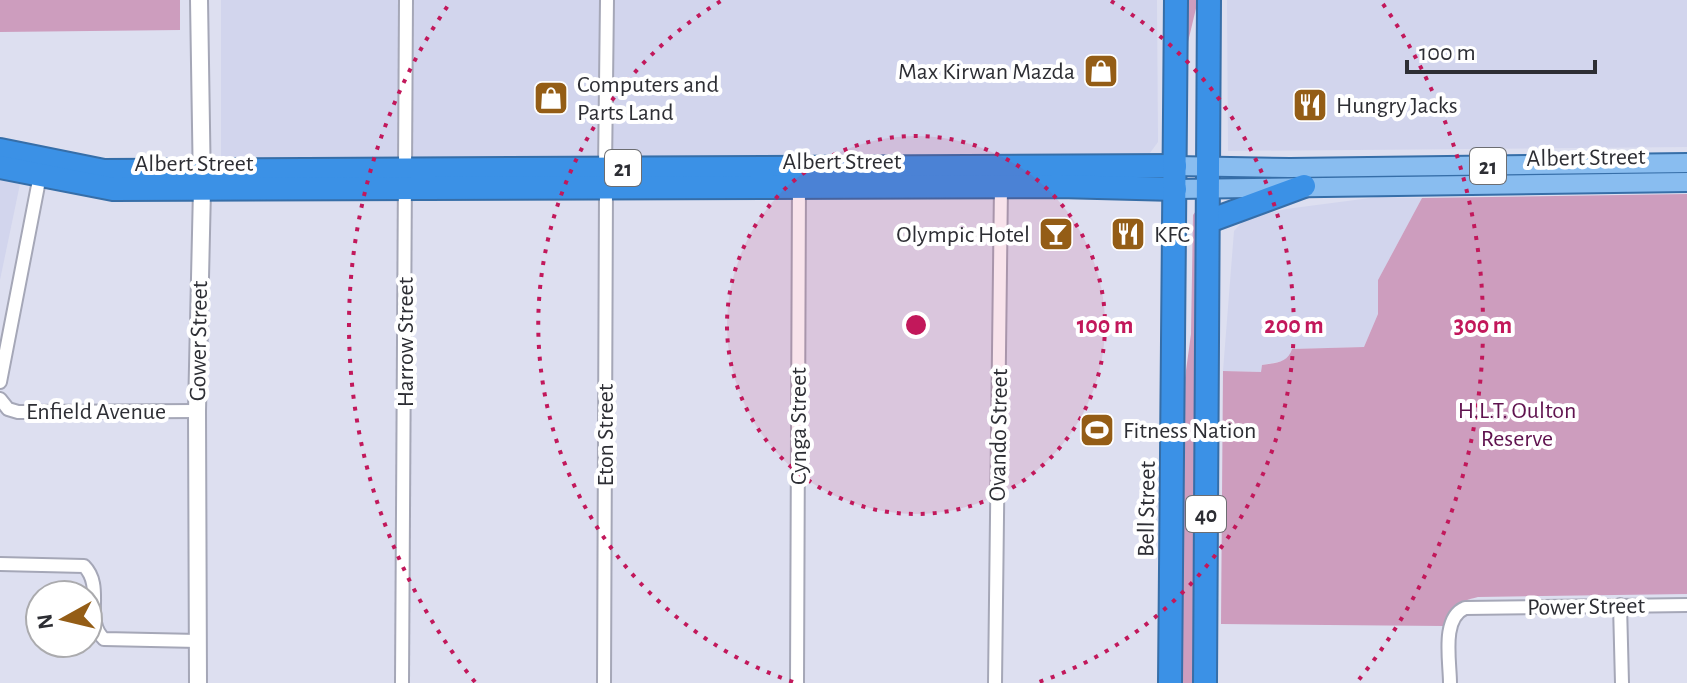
<svg xmlns="http://www.w3.org/2000/svg" width="1687" height="683" font-family="'Alegreya Sans',sans-serif">
	<style>
		.built { fill: #d2d5ed }
		.green { fill: #cd9dbe }
		.lines { fill: none; stroke-linecap: round; stroke-linejoin: round }
		.street-casing { stroke: #a5a7b7; stroke-width: 16 }
		.secondary-casing { stroke: #a5a7b7; stroke-width: 20 }
		.primary-casing { stroke: #366ea8; stroke-width: 22 }
		.highway-casing { stroke: #366ea8; stroke-width: 26 }
		.street { stroke: #fff; stroke-width: 12 }
		.secondary { stroke: #fff; stroke-width: 16 }
		.primary { stroke: #89bdf0; stroke-width: 18 }
		.highway { stroke: #3b91e6; stroke-width: 22 }
		.ring { fill: none; stroke: #c2185b; stroke-width: 4; stroke-dasharray: 4 8 }
		.labels { text-anchor: middle; stroke-width: 8; stroke-linejoin: round; paint-order: stroke }
		.shield { fill: #fff; stroke: #6c6d71; stroke-width: 2 }
		.shield-label { font-size: 22px; font-weight: bold; fill: #2d2e34 }
		.poi-label { font-size: 24px; fill: #2d2e34; stroke: #fff; text-anchor: start }
		.street-label { font-size: 24px; fill: #2d2e34; stroke: #fff }
		.park-label { font-size: 24px; fill: #60134f; stroke: #fff }
		.centre { fill: #c2185b; stroke: #fff; stroke-width: 4 }
		.ring-label { font-size: 24px; text-anchor: middle; font-weight: bold; fill: #c2185b; stroke: #fff; stroke-width: 8; stroke-linejoin: round; paint-order: stroke }
	</style>
	<rect width="100%" height="100%" fill="#dddff0"/>
	<g class="built">
		<polygon points="221,0 1157,0 1158,142 1147,157 221,160"/>
		<polygon points="1227,0 1687,0 1687,147 1228,151"/>
		<polygon points="0,180 20,184 0,280"/>
		<polygon points="1378,197 1422,198 1378,280 1378,314 1364,347 1292,349 1290,356 1283,361 1262,365 1261,372 1223,371 1234,231 1246,218 1286,209"/>
	</g>
	<g class="green">
		<polygon points="0,0 180,0 180,30 0,32"/>
		<polygon points="1184,0 1198,0 1187,46 1187,140 1185,150"/>
		<path d="M1687 194V594L1478 597C1458 602 1449 605 1444 626L1221 624 1223 371 1261 372 1262 365C1275 363 1288 363 1292 349L1364 347 1378 314V280L1422 198Z"/>
		<polygon points="1196,211 1199,214 1194,683 1179,683 1181,407 1191,334 1193,215"/>
	</g>
	<g class="lines">
		<g class="street-casing">
			<g id="street">
				<polyline points="605,169 607,0"/>
				<polyline points="0,382 41,170"/>
				<polyline points="0,399 8,409 18,412 197,411"/>
				<path d="M0 564 84 566C105 587 83 620 104 639L198 641"/>
				<polyline points="1620,605 1622,683"/>
				<polyline points="402,683 406,0"/>
				<polyline points="604,683 606,187"/>
				<polyline points="797,683 799,182"/>
				<polyline points="995,683 1001,186"/>
				<path d="M1450 683C1450 661 1441 618 1465 608L1687 605"/>
			</g>
		</g>
		<g class="secondary-casing">
			<polyline id="secondary" points="198,683 197,411 202,189 199,0"/>
		</g>
		<g class="primary-casing">
			<g id="primary">
				<polyline points="1175,166 1290,168 1687,163"/>
				<polyline points="1175,189 1687,182"/>
			</g>
		</g>
		<g class="highway-casing">
			<g id="highway">
				<polyline points="0,150 104,171 1175,166"/>
				<polyline points="0,167 113,189 1059,186 1175,189"/>
				<polyline points="1209,221 1304,186"/>
				<polyline points="1170,683 1176,0"/>
				<polyline points="1205,683 1209,0"/>
			</g>
		</g>
		<use href="#street" class="street"/>
		<use href="#secondary" class="secondary"/>
		<use href="#primary" class="primary"/>
		<use href="#highway" class="highway"/>
	</g>
	<circle cx="916" cy="325" r="189" fill="#c2185b" fill-opacity=".12"/>
	<g class="ring">
		<circle cx="916" cy="325" r="189"/>
		<path d="M793 682A378 378 0 0 1 721 1M1111 1A378 378 0 0 1 1039 682"/>
		<path d="M475 682A567 567 0 0 1 449 4M1383 4A567 567 0 0 1 1357 682"/>
	</g>
	<defs>
		<g id="shop-square" transform="scale(1.8)"><rect x="-9" y="-9" width="18" height="18" rx="4" fill="#945d16" stroke="#fff"/><path d="M-5-2.5h2.3a2.7 3.5 0 0 1 5.4 0H5L5.5 6h-11ZM-1.5-2.5h3a1.5 2.3 0 0 0-3 0Z" fill="#fff"/></g>
		<g id="restaurant-square" transform="scale(1.8)"><rect x="-9" y="-9" width="18" height="18" rx="4" fill="#945d16" stroke="#fff"/><path d="M-5-6h1v4h1v-4h1v4h1v-4h1v5L-1.5 .5V6h-2V.5L-5-1ZM5-6V6H3V1.5H1.5Q1.5-4 5-6Z" fill="#fff"/></g>
		<g id="bar-square" transform="scale(1.8)"><rect x="-9" y="-9" width="18" height="18" rx="4" fill="#945d16" stroke="#fff"/><path d="M-6-5H6L.8 .8V4.5H3.5V6h-7V4.5H-.8V.8Z" fill="#fff"/></g>
		<g id="stadium-square" transform="scale(1.8)"><rect x="-9" y="-9" width="18" height="18" rx="4" fill="#945d16" stroke="#fff"/><path d="M0-5a6.5 5 0 1 0 0 10a6.5 5 0 1 0 0-10ZM-3.5-1.8h7v3.6h-7Z" fill="#fff"/></g>
	</defs>
	<g fill-rule="evenodd">
		<use href="#shop-square" x="1101" y="71"/>
		<use href="#shop-square" x="551" y="98"/>
		<use href="#restaurant-square" x="1310" y="105"/>
		<use href="#bar-square" x="1056" y="234"/>
		<use href="#restaurant-square" x="1128" y="234"/>
		<use href="#stadium-square" x="1097" y="430"/>
	</g>
	<g class="labels">
		<g class="shield">
			<rect x="1470" y="148" width="36" height="36" rx="6"/>
			<rect x="605" y="150" width="36" height="36" rx="6"/>
			<rect x="1186" y="496" width="40" height="36" rx="6"/>
		</g>
		<g class="shield-label">
			<text x="1488" y="174">21</text>
			<text x="623" y="176">21</text>
			<text x="1206" y="522">40</text>
		</g>
		<g class="poi-label">
			<text x="1075" y="79" text-anchor="end">Max Kirwan Mazda</text>
			<text x="577" y="92">Computers and<tspan x="577" dy="28">Parts Land</tspan></text>
			<text x="1336" y="113">Hungry Jacks</text>
			<text x="1030" y="242" text-anchor="end">Olympic Hotel</text>
			<text x="1154" y="242">KFC</text>
			<text x="1123" y="438">Fitness Nation</text>
		</g>
		<g class="street-label">
			<text transform="translate(1586 157) rotate(-1)" y="8">Albert Street</text>
			<text x="842" y="169">Albert Street</text>
			<text x="194" y="171">Albert Street</text>
			<text transform="translate(198 341) rotate(-89)" y="8">Gower Street</text>
			<text transform="translate(405 342) rotate(-90)" y="8">Harrow Street</text>
			<text x="96" y="419">Enfield Avenue</text>
			<text transform="translate(798 426) rotate(-90)" y="8">Cynga Street</text>
			<text transform="translate(605 435) rotate(-90)" y="8">Eton Street</text>
			<text transform="translate(998 435) rotate(-89)" y="8">Ovando Street</text>
			<text transform="translate(1146 509) rotate(-89)" y="8">Bell Street</text>
			<text transform="translate(1586 606) rotate(-1)" y="8">Power Street</text>
		</g>
		<g class="park-label">
			<text x="1517" y="418">H.L.T. Oulton<tspan x="1517" dy="28">Reserve</tspan></text>
		</g>
	</g>
	<circle cx="916" cy="325" r="12" class="centre"/>
	<g class="ring-label">
		<text x="1105" y="333">100 m</text>
		<text x="1294" y="333">200 m</text>
		<text x="1483" y="333">300 m</text>
	</g>
	<g transform="translate(64 619) rotate(262)"><circle r="38" fill="#ffffff" stroke="#ababae" stroke-width="2"/>
	<path d="M0-6L14 30L0 20L-14 30Z" fill="#945d16"/>
	<text y="-12" font-size="22" font-weight="bold" text-anchor="middle" fill="#2d2e34">N</text>
	</g>
	<path d="M1407 60v12h188v-12" fill="none" stroke="#2d2e34" stroke-width="4"/>
	<text x="1419" y="60" font-size="24" fill="#2d2e34" stroke="#ffffff" stroke-width="6" paint-order="stroke">100 m</text>
</svg>
